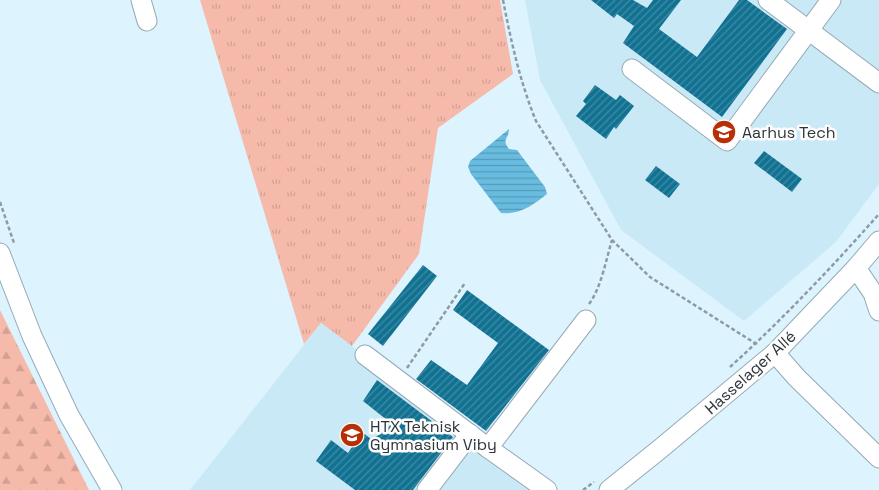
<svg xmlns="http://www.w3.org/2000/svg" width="879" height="490" font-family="'Space Grotesk',sans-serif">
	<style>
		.built { fill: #cae9f7 }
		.grass { fill: url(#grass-tufts) }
		.forest { fill: url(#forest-firs) }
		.water { fill: url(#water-rules) }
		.building { fill: url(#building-hatch) }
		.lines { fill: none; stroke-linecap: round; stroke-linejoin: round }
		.minor-casing { stroke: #95aab4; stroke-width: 21 }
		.path { stroke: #8c9ca4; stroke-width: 2.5; stroke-dasharray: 4 2.5; stroke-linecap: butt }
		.minor { stroke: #fff; stroke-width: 19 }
		.labels { text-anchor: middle; stroke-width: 5; stroke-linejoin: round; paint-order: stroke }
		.poi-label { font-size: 16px; fill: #2d3539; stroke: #fdfdfd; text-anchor: start }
		.street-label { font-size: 16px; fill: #2d3539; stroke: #fdfdfd }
	</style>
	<defs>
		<pattern id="grass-tufts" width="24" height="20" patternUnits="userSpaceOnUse" patternTransform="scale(1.25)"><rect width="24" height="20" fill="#f6baab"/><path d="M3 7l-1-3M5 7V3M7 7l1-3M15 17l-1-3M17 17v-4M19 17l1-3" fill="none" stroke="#d3a094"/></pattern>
		<pattern id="forest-firs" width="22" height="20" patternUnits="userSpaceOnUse" patternTransform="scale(1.25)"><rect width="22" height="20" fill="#f6baab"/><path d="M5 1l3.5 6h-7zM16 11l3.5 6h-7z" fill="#d3a094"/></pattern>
		<pattern id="water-rules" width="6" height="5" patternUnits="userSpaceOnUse" patternTransform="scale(1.25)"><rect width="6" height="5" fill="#68bce0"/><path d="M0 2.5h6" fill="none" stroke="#569ab7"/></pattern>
		<pattern id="building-hatch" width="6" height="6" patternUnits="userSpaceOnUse" patternTransform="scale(1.25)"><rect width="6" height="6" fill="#107293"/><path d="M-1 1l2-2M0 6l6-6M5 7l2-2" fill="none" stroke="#458aa2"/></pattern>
	</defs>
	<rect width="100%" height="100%" fill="#ddf4ff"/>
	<g class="built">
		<polygon points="525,0 879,0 879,184 836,242 744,321 621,230 540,80"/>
		<polygon points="321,323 543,490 190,490"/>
	</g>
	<polygon class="grass" points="200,0 500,0 513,74 438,128 419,254 352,346 321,323 304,344"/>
	<polygon class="forest" points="0,310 89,490 0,490"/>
	<path class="water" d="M509 129C509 139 501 139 509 149L517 150 545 187 547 194C533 205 520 215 501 213L471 174 468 167 470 161Z"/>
	<g class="building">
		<polygon points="591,0 633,0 647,8 653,0 681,0 659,29 697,57 739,0 747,0 787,29 722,117 623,43 634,26 617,14 614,18"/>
		<polygon points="595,85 616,100 620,95 634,106 616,129 614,127 606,139 576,116 586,104 583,101"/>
		<polygon points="764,151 802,179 792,192 754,163"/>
		<polygon points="656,166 680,184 669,198 645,180"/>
		<polygon points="423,265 437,276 383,346 368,334"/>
		<polygon points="467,290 549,350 486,431 416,379 431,360 467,385 498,343 453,310"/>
		<polygon points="377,380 453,437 413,490 355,490 316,461 331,440 348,453 362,432 371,439 379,435 392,424 363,401"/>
	</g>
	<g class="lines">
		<g class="minor-casing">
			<g id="minor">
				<polyline points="141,0 147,21"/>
				<polyline points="768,0 879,83"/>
				<polyline points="632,69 727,141 831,0"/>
				<polyline points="0,253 32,336 69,415 112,490"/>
				<polyline points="856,268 873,293 879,311"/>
				<polyline points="775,353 797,378 879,458"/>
				<polyline points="365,355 488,448 547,490"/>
				<polyline points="488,448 586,320"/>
				<polyline points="427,490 470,434"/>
				<polyline points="609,490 660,449 775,353 856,268 879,241"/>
			</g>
		</g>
		<g class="path">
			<path d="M503 0C511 41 520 82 536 121L612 240 650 277 758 345"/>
			<polyline points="0,202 14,243"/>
			<path d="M589 304C601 288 606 260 612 240"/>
			<path d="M730 367C783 319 832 267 879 214"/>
			<polyline points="407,368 465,283"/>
			<polyline points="583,490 594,482"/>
		</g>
		<use href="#minor" class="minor"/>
	</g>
	<defs>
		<g id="university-disc" transform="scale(1.25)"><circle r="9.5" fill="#b92f05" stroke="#fdfdfd"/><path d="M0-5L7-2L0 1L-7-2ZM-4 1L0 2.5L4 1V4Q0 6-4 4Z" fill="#fff"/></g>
	</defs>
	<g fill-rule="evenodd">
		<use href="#university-disc" x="724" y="132"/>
		<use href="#university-disc" x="352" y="435"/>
	</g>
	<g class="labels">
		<g class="poi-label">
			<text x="742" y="138">Aarhus Tech</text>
			<text x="370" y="432">HTX Teknisk<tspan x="370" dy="18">Gymnasium Viby</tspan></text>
		</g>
		<g class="street-label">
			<text transform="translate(750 372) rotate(-42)" y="6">Hasselager Allé</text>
		</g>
	</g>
</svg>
